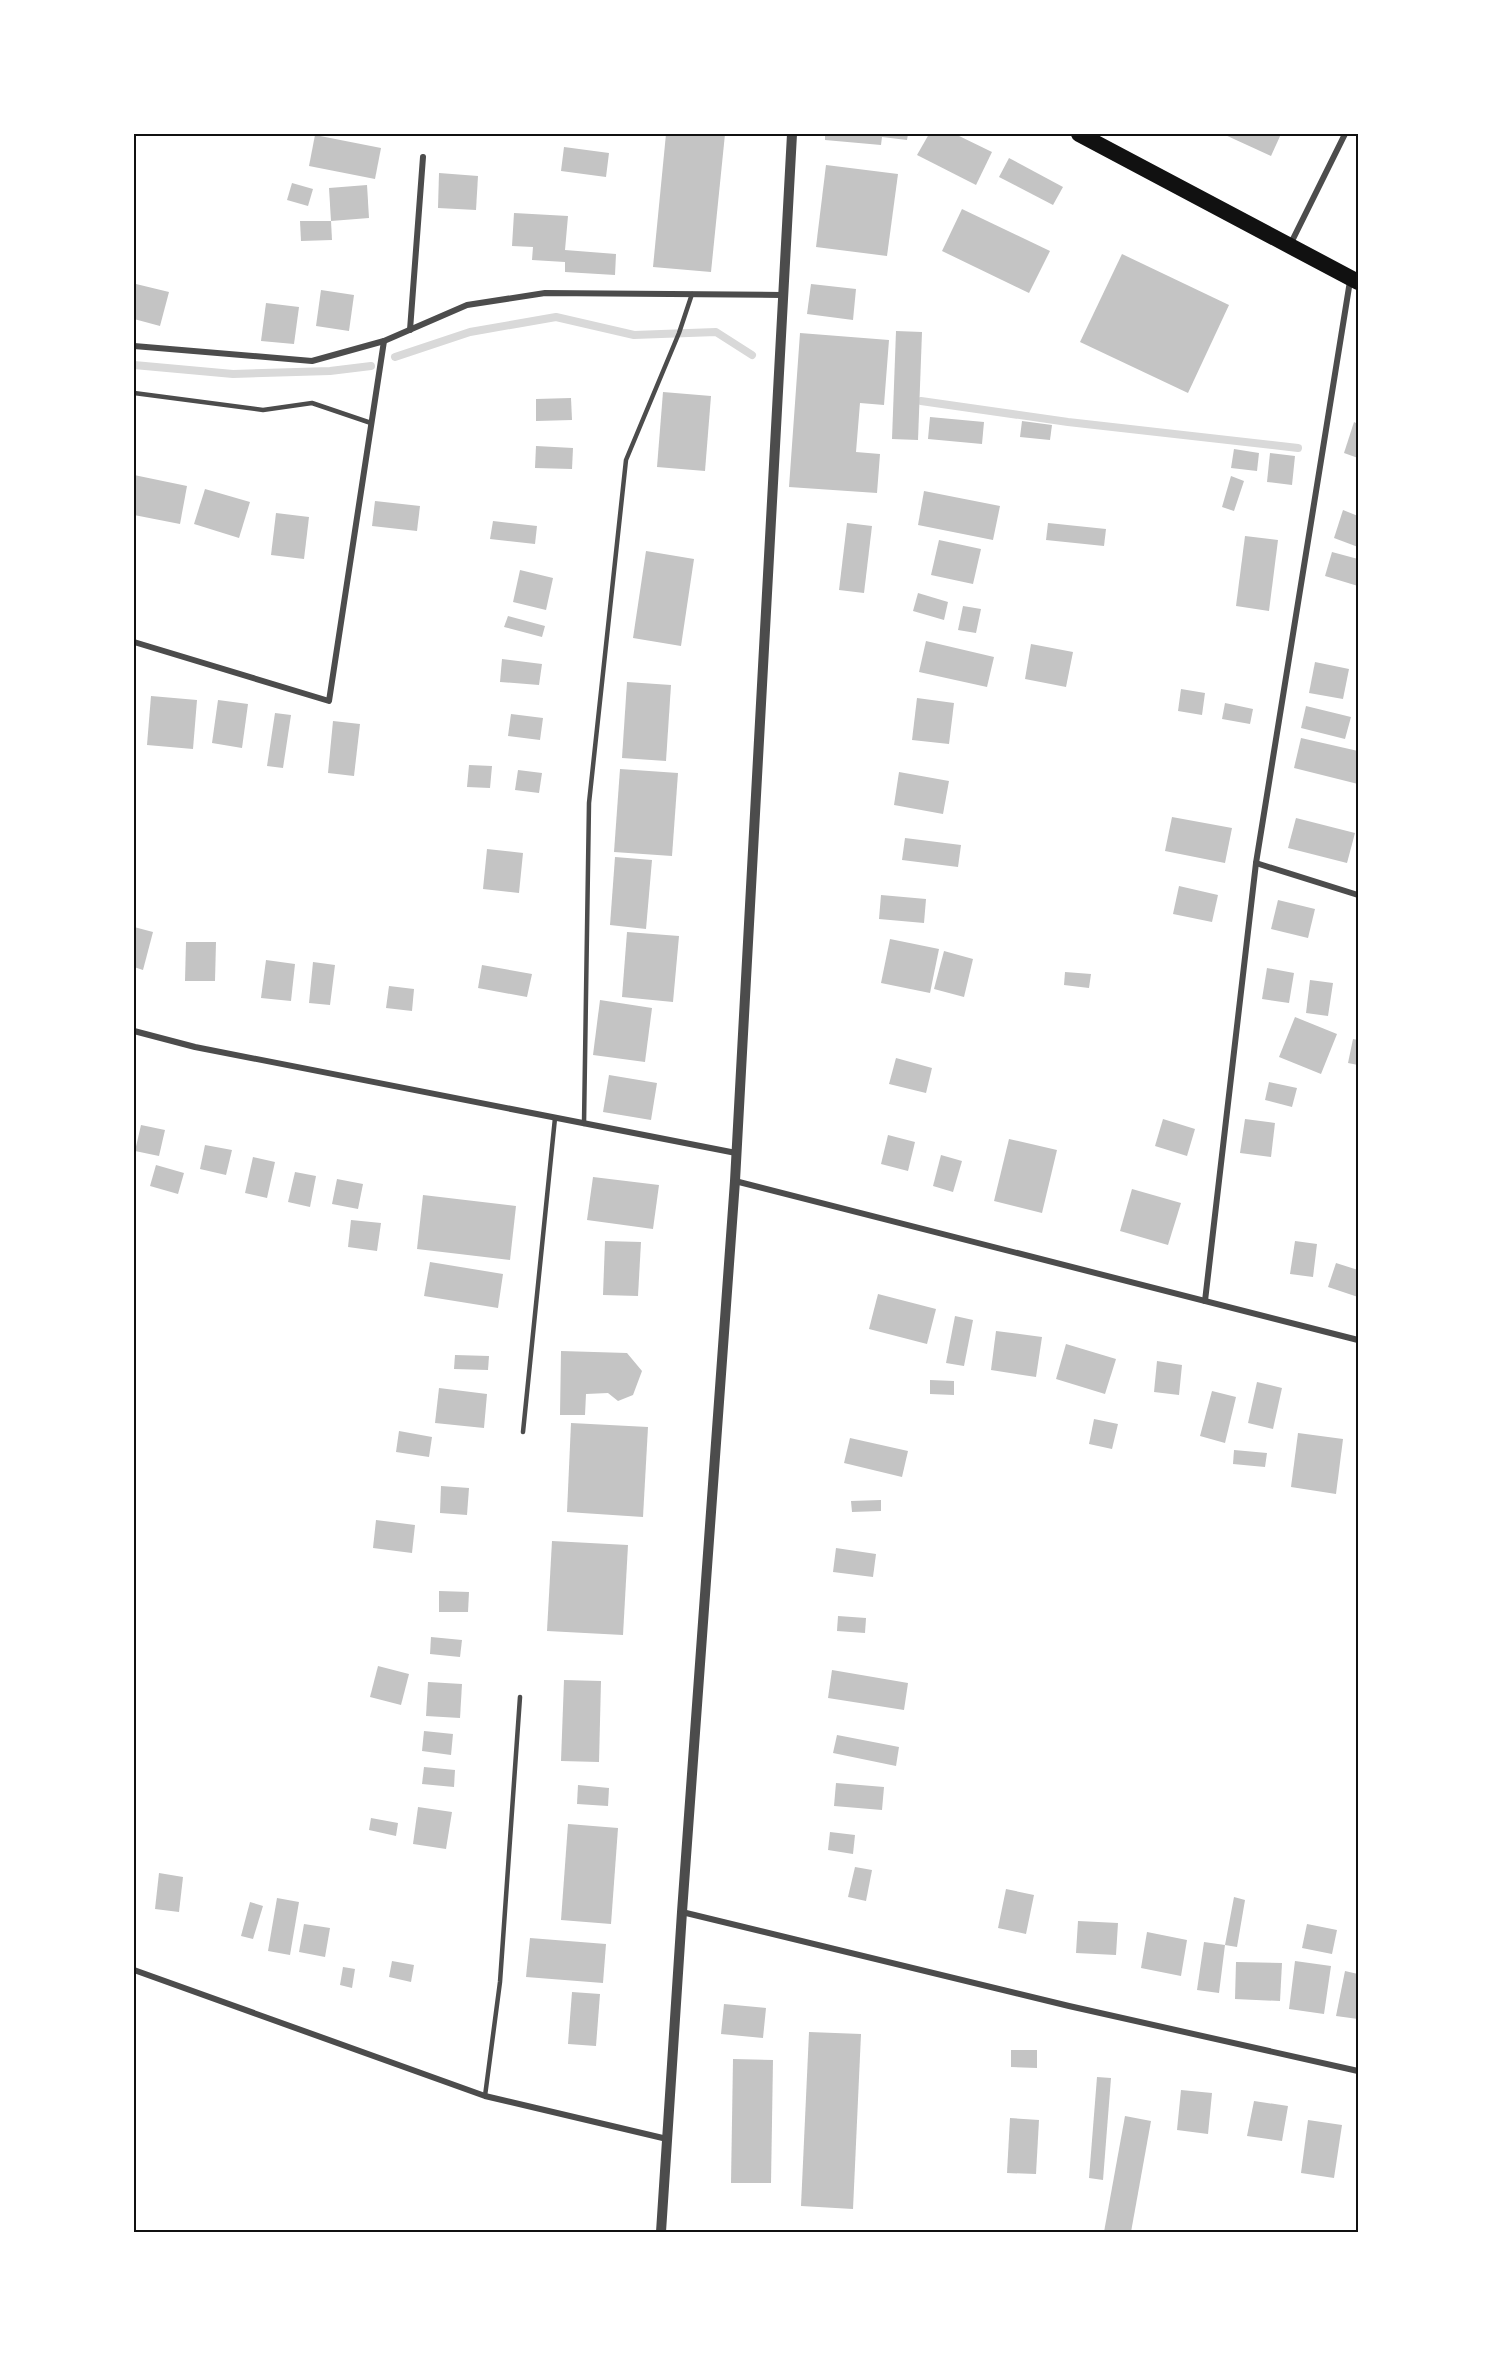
<svg xmlns="http://www.w3.org/2000/svg" width="1492" height="2366" font-family="Inter,sans-serif">
	<style>
		.lines { fill: none; stroke-linecap: round; stroke-linejoin: round }
		.stream { stroke: #d9d9d9; stroke-width: 8 }
		.building { fill: #c4c4c4 }
		.service { stroke: #4c4c4c; stroke-width: 4.5 }
		.minor { stroke: #4c4c4c; stroke-width: 6 }
		.tertiary { stroke: #4c4c4c; stroke-width: 10 }
		.trunk { stroke: #111; stroke-width: 16 }
		.neatline { fill: none; stroke: #111; stroke-width: 2 }
	</style>
	<rect width="100%" height="100%" fill="#fff"/>
	<g class="lines">
		<g class="stream">
			<polyline points="395,357 470,332 556,317 634,335 716,332 752,355"/>
			<polyline points="134,365 233,374 330,371 371,366"/>
			<polyline points="921,401 1068,422 1298,448"/>
		</g>
	</g>
	<g class="building">
		<polygon points="666,134 725,134 711,272 653,267"/>
		<polygon points="825,134 908,134 907,140 882,137 881,145 825,140"/>
		<polygon points="929,134 955,134 992,152 976,185 917,155"/>
		<polygon points="1223,134 1281,134 1271,156"/>
		<polygon points="315,135 381,148 375,179 309,166"/>
		<polygon points="564,147 609,153 606,177 561,171"/>
		<polygon points="1009,158 1063,187 1053,205 999,177"/>
		<polygon points="826,165 898,174 887,256 816,247"/>
		<polygon points="439,173 478,176 476,210 438,208"/>
		<polygon points="292,183 313,189 308,206 287,200"/>
		<polygon points="367,185 369,218 331,221 329,188"/>
		<polygon points="962,209 1050,251 1029,293 942,251"/>
		<polygon points="514,213 568,216 565,250 616,254 615,275 565,272 565,262 532,260 533,247 512,246"/>
		<polygon points="300,221 331,221 332,240 301,241"/>
		<polygon points="1122,254 1229,305 1188,393 1080,342"/>
		<polygon points="136,284 169,292 160,326 134,319 134,295"/>
		<polygon points="811,284 856,289 853,320 807,314"/>
		<polygon points="321,290 354,295 349,331 316,326"/>
		<polygon points="266,303 299,307 294,344 261,341"/>
		<polygon points="896,331 922,332 918,440 892,439"/>
		<polygon points="800,333 889,340 884,405 860,403 856,452 880,454 877,493 789,487"/>
		<polygon points="663,392 711,396 705,471 657,467"/>
		<polygon points="571,398 572,420 536,421 536,399"/>
		<polygon points="930,417 984,422 982,444 928,439"/>
		<polygon points="1022,421 1052,425 1050,440 1020,437"/>
		<polygon points="1354,422 1358,424 1358,458 1344,453"/>
		<polygon points="536,446 573,448 572,469 535,468"/>
		<polygon points="1234,449 1259,453 1257,471 1231,468"/>
		<polygon points="1270,453 1295,456 1292,485 1267,482"/>
		<polygon points="134,475 187,486 180,524 134,515"/>
		<polygon points="1231,476 1244,481 1234,511 1222,507"/>
		<polygon points="205,489 250,502 239,538 194,524"/>
		<polygon points="924,491 1000,506 993,540 918,525"/>
		<polygon points="375,501 420,506 417,531 372,526"/>
		<polygon points="1343,510 1358,516 1358,547 1334,538"/>
		<polygon points="276,513 309,517 304,559 271,555"/>
		<polygon points="493,521 537,526 535,544 490,539"/>
		<polygon points="847,523 872,526 864,593 839,590"/>
		<polygon points="1048,523 1106,529 1104,546 1046,540"/>
		<polygon points="1245,536 1278,540 1269,611 1236,606"/>
		<polygon points="939,540 981,549 973,584 931,575"/>
		<polygon points="646,551 694,559 681,646 633,638"/>
		<polygon points="1332,552 1358,559 1358,586 1325,576"/>
		<polygon points="520,570 553,578 546,610 513,602"/>
		<polygon points="918,593 948,602 944,620 913,611"/>
		<polygon points="963,606 981,609 976,633 958,630"/>
		<polygon points="508,616 545,626 542,637 504,627"/>
		<polygon points="926,641 994,657 987,687 919,672"/>
		<polygon points="1031,644 1073,652 1066,687 1025,679"/>
		<polygon points="502,659 542,664 539,685 500,682"/>
		<polygon points="1315,662 1349,669 1343,699 1309,693"/>
		<polygon points="627,682 671,685 666,761 622,758"/>
		<polygon points="1181,689 1205,693 1202,715 1178,711"/>
		<polygon points="151,696 197,700 193,749 147,745"/>
		<polygon points="917,698 954,703 949,744 912,740"/>
		<polygon points="218,700 248,704 242,748 212,743"/>
		<polygon points="1225,703 1253,709 1250,724 1222,719"/>
		<polygon points="1306,706 1351,717 1345,739 1301,728"/>
		<polygon points="275,713 291,715 283,768 267,766"/>
		<polygon points="511,714 543,718 540,740 508,736"/>
		<polygon points="333,721 360,724 354,776 328,773"/>
		<polygon points="1301,738 1358,751 1358,784 1294,768"/>
		<polygon points="469,765 492,766 490,788 467,787"/>
		<polygon points="620,769 678,773 672,856 614,852"/>
		<polygon points="518,770 542,773 539,793 515,790"/>
		<polygon points="899,772 949,781 943,814 894,805"/>
		<polygon points="1172,817 1232,828 1225,863 1165,851"/>
		<polygon points="1296,818 1355,833 1347,863 1288,848"/>
		<polygon points="905,838 961,845 958,867 902,860"/>
		<polygon points="487,849 523,853 519,893 483,889"/>
		<polygon points="615,857 652,860 646,929 610,925"/>
		<polygon points="1179,886 1218,895 1212,922 1173,914"/>
		<polygon points="881,895 926,899 924,923 879,919"/>
		<polygon points="1278,900 1315,909 1308,938 1271,929"/>
		<polygon points="134,927 153,932 143,970 134,967"/>
		<polygon points="627,932 679,936 673,1002 622,997"/>
		<polygon points="890,939 939,949 930,993 881,983"/>
		<polygon points="186,942 216,942 215,981 185,981"/>
		<polygon points="944,951 973,959 964,997 934,989"/>
		<polygon points="266,960 295,964 291,1001 261,998"/>
		<polygon points="313,962 335,965 330,1005 309,1003"/>
		<polygon points="482,965 532,974 527,997 478,988"/>
		<polygon points="1267,968 1294,973 1289,1003 1262,999"/>
		<polygon points="1065,972 1091,974 1089,988 1064,985"/>
		<polygon points="1310,980 1333,983 1328,1016 1306,1013"/>
		<polygon points="389,986 414,989 412,1011 386,1008"/>
		<polygon points="600,1000 652,1008 645,1062 593,1055"/>
		<polygon points="1295,1017 1337,1034 1321,1074 1279,1057"/>
		<polygon points="1353,1039 1358,1040 1358,1065 1348,1063"/>
		<polygon points="896,1058 932,1068 926,1093 889,1084"/>
		<polygon points="609,1075 657,1083 651,1120 603,1112"/>
		<polygon points="1269,1082 1297,1088 1292,1107 1265,1100"/>
		<polygon points="1163,1119 1195,1129 1187,1156 1155,1146"/>
		<polygon points="1245,1119 1275,1123 1271,1157 1240,1153"/>
		<polygon points="141,1125 165,1130 159,1156 135,1151"/>
		<polygon points="888,1135 915,1142 908,1171 881,1164"/>
		<polygon points="1009,1139 1057,1150 1042,1213 994,1201"/>
		<polygon points="205,1145 232,1150 226,1175 200,1169"/>
		<polygon points="941,1155 962,1161 953,1192 933,1186"/>
		<polygon points="253,1157 275,1162 267,1198 245,1193"/>
		<polygon points="156,1165 184,1173 178,1194 150,1186"/>
		<polygon points="295,1172 316,1176 310,1207 288,1202"/>
		<polygon points="593,1177 659,1185 653,1229 587,1220"/>
		<polygon points="337,1179 363,1184 358,1209 332,1204"/>
		<polygon points="1132,1189 1181,1203 1168,1245 1120,1231"/>
		<polygon points="423,1195 516,1206 510,1260 417,1249"/>
		<polygon points="351,1220 381,1223 377,1251 348,1247"/>
		<polygon points="605,1241 641,1242 638,1296 603,1295"/>
		<polygon points="1295,1241 1317,1244 1313,1277 1290,1274"/>
		<polygon points="430,1262 503,1274 498,1308 424,1296"/>
		<polygon points="1336,1263 1358,1270 1358,1297 1328,1287"/>
		<polygon points="878,1294 936,1309 927,1344 869,1329"/>
		<polygon points="955,1316 973,1320 964,1366 946,1363"/>
		<polygon points="996,1331 1042,1337 1036,1377 991,1370"/>
		<polygon points="1066,1344 1116,1359 1105,1394 1056,1379"/>
		<polygon points="561,1351 627,1353 642,1371 633,1395 618,1401 608,1393 586,1394 585,1415 560,1415"/>
		<polygon points="455,1355 489,1356 488,1370 454,1369"/>
		<polygon points="1157,1361 1182,1365 1179,1395 1154,1392"/>
		<polygon points="930,1380 954,1381 954,1395 930,1394"/>
		<polygon points="1257,1382 1282,1388 1273,1429 1248,1423"/>
		<polygon points="439,1388 487,1394 484,1428 435,1423"/>
		<polygon points="1212,1391 1236,1397 1225,1443 1200,1436"/>
		<polygon points="1094,1419 1118,1424 1112,1449 1089,1444"/>
		<polygon points="571,1423 648,1427 643,1517 567,1512"/>
		<polygon points="399,1431 432,1437 429,1457 396,1452"/>
		<polygon points="1298,1433 1343,1439 1336,1494 1291,1487"/>
		<polygon points="850,1438 908,1451 902,1477 844,1463"/>
		<polygon points="1234,1450 1267,1453 1265,1467 1233,1464"/>
		<polygon points="441,1486 469,1488 467,1515 440,1513"/>
		<polygon points="881,1500 881,1511 852,1512 851,1501"/>
		<polygon points="376,1520 415,1525 412,1553 373,1548"/>
		<polygon points="552,1541 628,1545 623,1635 547,1631"/>
		<polygon points="836,1548 876,1554 873,1577 833,1572"/>
		<polygon points="439,1591 469,1592 468,1612 439,1612"/>
		<polygon points="838,1616 866,1618 865,1633 837,1631"/>
		<polygon points="431,1637 462,1640 460,1657 430,1654"/>
		<polygon points="378,1666 409,1674 401,1705 370,1697"/>
		<polygon points="832,1670 908,1683 904,1710 828,1698"/>
		<polygon points="564,1680 601,1681 599,1762 561,1761"/>
		<polygon points="428,1682 462,1684 460,1718 426,1716"/>
		<polygon points="424,1731 453,1734 451,1755 422,1751"/>
		<polygon points="837,1735 899,1747 896,1766 833,1753"/>
		<polygon points="424,1767 455,1770 454,1787 422,1784"/>
		<polygon points="836,1783 884,1787 882,1810 834,1806"/>
		<polygon points="578,1785 609,1788 608,1806 577,1804"/>
		<polygon points="418,1807 452,1812 446,1849 413,1844"/>
		<polygon points="371,1818 398,1823 396,1836 369,1830"/>
		<polygon points="568,1824 618,1828 611,1924 561,1920"/>
		<polygon points="830,1832 855,1835 853,1854 828,1850"/>
		<polygon points="855,1867 872,1870 866,1901 848,1897"/>
		<polygon points="159,1873 183,1877 179,1912 155,1909"/>
		<polygon points="1006,1889 1034,1895 1026,1934 998,1928"/>
		<polygon points="1234,1897 1245,1900 1237,1947 1225,1945"/>
		<polygon points="277,1898 299,1902 290,1955 268,1951"/>
		<polygon points="250,1902 263,1906 253,1939 241,1936"/>
		<polygon points="1078,1921 1118,1923 1116,1955 1076,1953"/>
		<polygon points="304,1924 330,1928 325,1957 299,1952"/>
		<polygon points="1307,1924 1337,1930 1332,1954 1302,1948"/>
		<polygon points="1147,1932 1187,1940 1181,1976 1141,1968"/>
		<polygon points="530,1938 606,1944 603,1983 526,1977"/>
		<polygon points="1204,1942 1225,1945 1219,1993 1197,1990"/>
		<polygon points="392,1961 414,1965 411,1982 389,1977"/>
		<polygon points="1295,1961 1331,1966 1324,2014 1289,2009"/>
		<polygon points="1236,1962 1282,1963 1280,2001 1235,1999"/>
		<polygon points="343,1967 355,1969 352,1988 340,1985"/>
		<polygon points="1345,1971 1358,1974 1358,2019 1336,2016"/>
		<polygon points="572,1992 600,1994 596,2046 568,2044"/>
		<polygon points="724,2004 766,2008 763,2038 721,2034"/>
		<polygon points="809,2032 861,2034 853,2209 801,2206"/>
		<polygon points="1011,2050 1037,2050 1037,2068 1011,2067"/>
		<polygon points="733,2059 773,2060 771,2183 731,2183"/>
		<polygon points="1097,2077 1111,2078 1103,2180 1089,2178"/>
		<polygon points="1181,2090 1212,2093 1208,2134 1177,2130"/>
		<polygon points="1254,2101 1288,2106 1282,2141 1247,2136"/>
		<polygon points="1125,2116 1151,2121 1131,2232 1104,2232"/>
		<polygon points="1010,2118 1039,2120 1036,2174 1007,2173"/>
		<polygon points="1308,2120 1342,2125 1334,2178 1301,2173"/>
	</g>
	<g class="lines">
		<g class="service">
			<polyline points="134,393 263,410 312,403 371,423"/>
			<polyline points="584,1124 589,803 626,460 679,333 692,294"/>
			<polyline points="523,1432 555,1118"/>
			<polyline points="485,2096 500,1982 520,1697"/>
		</g>
		<g class="minor">
			<polyline points="1290,245 1345,134"/>
			<polyline points="410,330 423,157"/>
			<polyline points="134,346 312,361 384,341 467,305 545,293 782,295"/>
			<polyline points="134,642 329,701 384,341"/>
			<polyline points="1256,863 1358,895"/>
			<polyline points="134,1031 195,1047 736,1153"/>
			<polyline points="735,1181 1358,1340"/>
			<polyline points="1205,1301 1256,863 1350,281"/>
			<polyline points="682,1912 1069,2006 1358,2071"/>
			<polyline points="134,1970 485,2096 667,2139"/>
		</g>
		<polyline class="tertiary" points="661,2232 682,1912 735,1181 792,134"/>
		<polyline class="trunk" points="1079,134 1358,282"/>
	</g>
	<rect width="1492" height="2366" fill="none" stroke="#ffffff" stroke-width="270"/>
	<rect x="135" y="135" width="1222" height="2096" class="neatline"/>
</svg>
